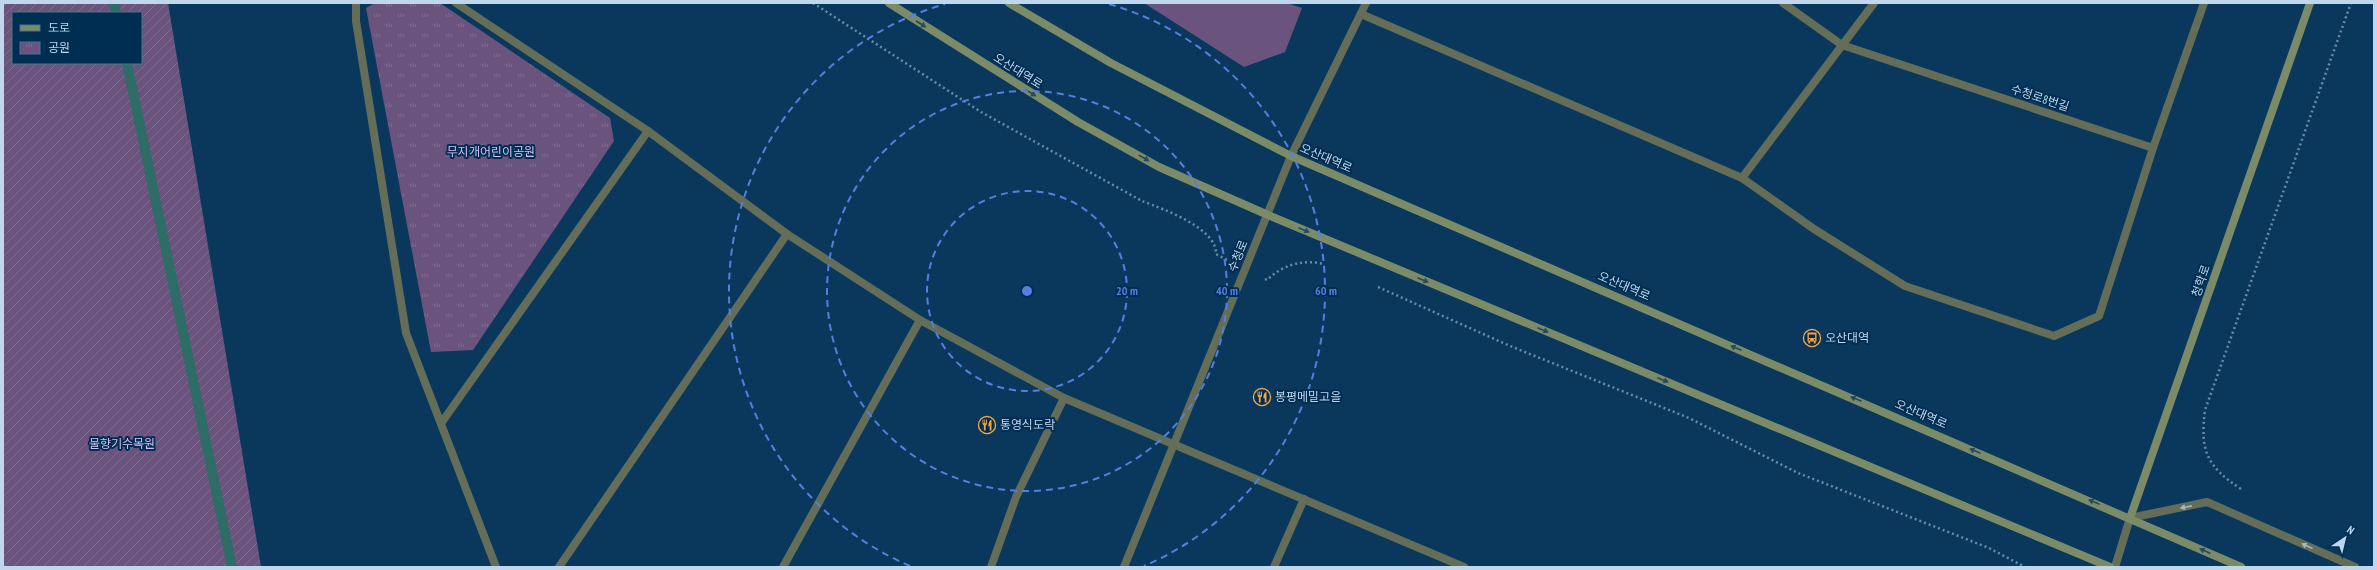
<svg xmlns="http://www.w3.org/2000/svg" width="2377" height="570" font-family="'PT Sans Narrow','Noto Sans KR',sans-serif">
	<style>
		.grass { fill: #6a547e }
		.park { fill: url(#park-tufts) }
		.garden { fill: url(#garden-furrows); fill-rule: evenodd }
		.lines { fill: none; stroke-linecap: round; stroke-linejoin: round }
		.stream { stroke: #2d6c67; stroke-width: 10 }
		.path { stroke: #698ba9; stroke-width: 2.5; stroke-dasharray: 2 3; stroke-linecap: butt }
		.minor { stroke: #636d57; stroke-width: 8 }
		.tertiary { stroke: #636d57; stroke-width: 8 }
		.secondary { stroke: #7b8b68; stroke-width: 8 }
		.oneway { fill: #254a59 }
		.oneway2 { fill: #a3b7c0 }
		.ring { fill: none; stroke: #567edf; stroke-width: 2; stroke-dasharray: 7 5 }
		.labels { text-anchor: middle; stroke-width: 4; stroke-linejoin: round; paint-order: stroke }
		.street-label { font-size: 12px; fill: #bfd7ed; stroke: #002e52 }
		.park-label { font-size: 12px; fill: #d9bcf5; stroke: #002e52 }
		.poi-label { font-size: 12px; fill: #bfd7ed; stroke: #002e52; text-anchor: start }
		.centre { fill: #567edf; stroke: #002e52; stroke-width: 2 }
		.ring-label { font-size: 12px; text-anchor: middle; font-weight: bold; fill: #567edf; stroke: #002e52; stroke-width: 4; stroke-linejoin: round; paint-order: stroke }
	</style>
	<defs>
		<pattern id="park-tufts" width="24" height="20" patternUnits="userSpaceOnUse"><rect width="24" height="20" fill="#6a547e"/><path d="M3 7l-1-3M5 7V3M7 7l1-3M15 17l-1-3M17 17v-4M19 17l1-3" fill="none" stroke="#7e6c91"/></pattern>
		<pattern id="garden-furrows" width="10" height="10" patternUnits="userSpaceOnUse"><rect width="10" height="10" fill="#6a547e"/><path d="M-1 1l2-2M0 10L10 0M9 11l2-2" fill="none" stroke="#7e6c91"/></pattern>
	</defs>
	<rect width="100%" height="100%" fill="#0a385d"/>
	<polygon class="grass" points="1144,3 1287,3 1302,8 1285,52 1244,67"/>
	<polygon class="park" points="375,3 440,3 610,118 614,141 473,350 431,352 366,8"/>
	<path class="garden" d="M3 3H168L261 567H3ZM13 13H141V63H13Z"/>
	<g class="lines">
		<g class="stream">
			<polyline points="114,3 116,13"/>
			<polyline points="127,63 232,567"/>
		</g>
		<g class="path">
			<path d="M813 3 981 112 1142 201C1163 209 1217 228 1216 254L1227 260"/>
			<path d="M1265 279 1267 280C1283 265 1301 259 1324 264"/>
			<polyline points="1378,287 1510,346 1689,418 1798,473 1989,548 2025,567"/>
			<path d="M2241 489C2206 466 2200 450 2205 410L2351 3"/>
		</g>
		<g class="minor">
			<polyline points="356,3 356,21 406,333 496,567"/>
			<polyline points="456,3 648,131 787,234 920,320 1064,398 1464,567"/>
			<polyline points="1783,3 1842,45 2153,148 2204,3"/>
			<polyline points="1361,14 1742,178 1814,229 1905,286 2054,336 2099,316 2153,148"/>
			<polyline points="1742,178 1874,3"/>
			<polyline points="442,422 648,131"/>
			<polyline points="2130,518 2207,502 2355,567"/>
			<polyline points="559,567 787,234"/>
			<polyline points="783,567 920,320"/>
			<polyline points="991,567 1016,497 1064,398"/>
			<polyline points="1124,567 1291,156 1366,3"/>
			<polyline points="1274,567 1304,499"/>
		</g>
		<polyline class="tertiary" points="2115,567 2130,518"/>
		<g class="secondary">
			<polyline points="889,3 1078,122 1159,167 1268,215 2110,567"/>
			<polyline points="1009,3 1111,63 1291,156 2241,567"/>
			<polyline points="2130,518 2310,3"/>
		</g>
	</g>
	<defs><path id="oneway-solid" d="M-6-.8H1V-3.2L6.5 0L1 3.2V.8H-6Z"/></defs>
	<g class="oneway">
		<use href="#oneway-solid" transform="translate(921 24) rotate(33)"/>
		<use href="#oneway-solid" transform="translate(1031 93) rotate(32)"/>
		<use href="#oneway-solid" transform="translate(1144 158) rotate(29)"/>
		<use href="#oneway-solid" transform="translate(1304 230) rotate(23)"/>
		<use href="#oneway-solid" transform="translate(1423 280) rotate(23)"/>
		<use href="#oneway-solid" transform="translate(1543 330) rotate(23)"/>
		<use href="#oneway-solid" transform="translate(1736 348) rotate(-157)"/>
		<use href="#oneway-solid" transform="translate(1663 380) rotate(23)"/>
		<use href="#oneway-solid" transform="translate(1856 399) rotate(-157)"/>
		<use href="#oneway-solid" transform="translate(1975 451) rotate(-157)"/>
		<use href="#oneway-solid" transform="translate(2094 502) rotate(-157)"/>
		<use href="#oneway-solid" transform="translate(2205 551) rotate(-156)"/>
	</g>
	<g class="oneway2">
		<use href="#oneway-solid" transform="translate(2186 507) rotate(169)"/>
		<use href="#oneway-solid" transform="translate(2307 546) rotate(-156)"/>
	</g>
	<g class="ring">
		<circle cx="1027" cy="291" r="100"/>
		<circle cx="1027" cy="291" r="200"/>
		<path d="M910 566A299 299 0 0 1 945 4M1109 4A299 299 0 0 1 1144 566"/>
	</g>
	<defs>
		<g id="bus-ring" transform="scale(0.9)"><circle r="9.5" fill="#002e52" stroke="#f3a443" stroke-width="1.5"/><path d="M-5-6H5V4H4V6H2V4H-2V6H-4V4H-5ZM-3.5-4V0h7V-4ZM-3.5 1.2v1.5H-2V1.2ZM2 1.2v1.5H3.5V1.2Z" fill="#f3a443"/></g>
		<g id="restaurant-ring" transform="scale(0.9)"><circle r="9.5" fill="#002e52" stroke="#f3a443" stroke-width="1.5"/><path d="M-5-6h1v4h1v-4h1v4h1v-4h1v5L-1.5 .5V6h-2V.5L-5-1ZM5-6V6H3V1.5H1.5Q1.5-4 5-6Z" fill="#f3a443"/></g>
	</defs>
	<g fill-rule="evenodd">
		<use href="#bus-ring" x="1812" y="338"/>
		<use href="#restaurant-ring" x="1262" y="397"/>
		<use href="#restaurant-ring" x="987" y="425"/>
	</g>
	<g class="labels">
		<g class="street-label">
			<text transform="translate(1018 71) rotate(32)" y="4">오산대역로</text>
			<text transform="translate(2040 98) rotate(18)" y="4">수청로8번길</text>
			<text transform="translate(1326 158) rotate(23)" y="4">오산대역로</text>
			<text transform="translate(1238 256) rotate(-68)" y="4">수청로</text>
			<text transform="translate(2201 281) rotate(-71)" y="4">청학로</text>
			<text transform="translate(1624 286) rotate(23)" y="4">오산대역로</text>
			<text transform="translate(1921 414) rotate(23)" y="4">오산대역로</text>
		</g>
		<g class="park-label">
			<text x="491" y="156">무지개어린이공원</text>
			<text x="122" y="448">물향기수목원</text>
		</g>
		<g class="poi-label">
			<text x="1825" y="342">오산대역</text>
			<text x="1275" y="401">봉평메밀고을</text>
			<text x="1000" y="429">통영식도락</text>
		</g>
	</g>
	<circle cx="1027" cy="291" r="6" class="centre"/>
	<g class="ring-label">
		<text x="1127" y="295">20 m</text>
		<text x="1227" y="295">40 m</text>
		<text x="1326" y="295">60 m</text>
	</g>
	<rect width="2377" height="570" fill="none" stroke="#bfd7ed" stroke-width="8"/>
	<rect x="12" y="12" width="130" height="52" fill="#002e52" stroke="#4c7290"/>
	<rect x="20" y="25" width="20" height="6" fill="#7b8b68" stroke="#4c7290"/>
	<text x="48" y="32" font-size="12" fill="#bfd7ed">도로</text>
	<rect x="20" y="42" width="20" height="12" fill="url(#park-tufts)" stroke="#4c7290"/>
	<text x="48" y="52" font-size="12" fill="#bfd7ed">공원</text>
	<g transform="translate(2345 538) rotate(35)" stroke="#002e52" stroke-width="3" paint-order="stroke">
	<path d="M0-3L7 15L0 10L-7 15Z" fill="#bfd7ed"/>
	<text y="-6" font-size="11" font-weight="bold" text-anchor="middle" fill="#bfd7ed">N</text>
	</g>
</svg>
